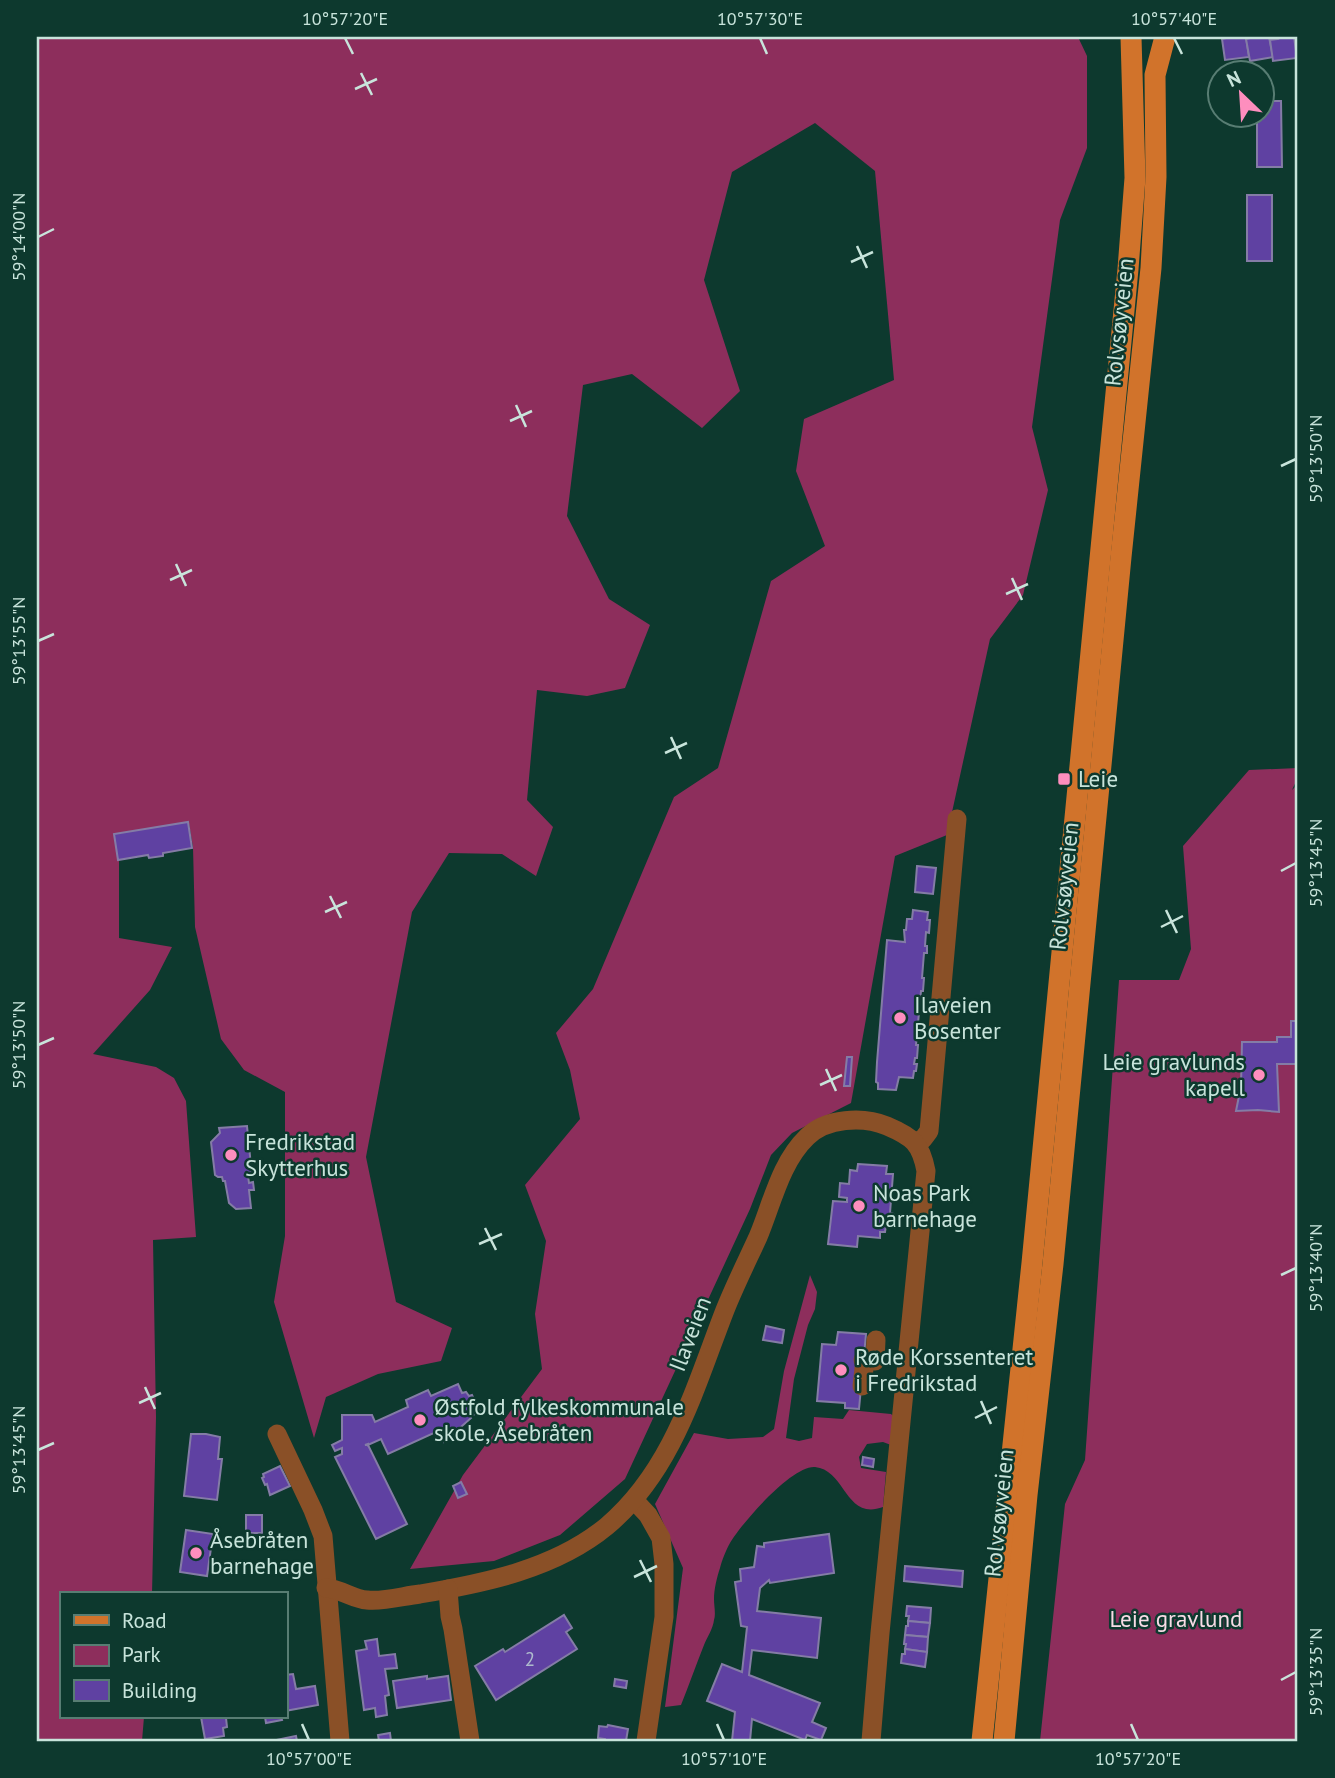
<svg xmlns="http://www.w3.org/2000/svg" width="1335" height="1778" font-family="'PT Sans',sans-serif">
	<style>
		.green { fill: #8d2e5c }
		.building { fill: #5f41a2; stroke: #847ca6; stroke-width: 2 }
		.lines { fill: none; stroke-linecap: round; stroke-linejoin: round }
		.minor { stroke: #8a5027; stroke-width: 19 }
		.major { stroke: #d1732b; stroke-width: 21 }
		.ticks { fill: none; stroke: #c8e4db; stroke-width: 2.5 }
		.poi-dot { fill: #fe8ebe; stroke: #0d392e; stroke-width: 2.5 }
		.labels { text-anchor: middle; stroke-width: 5; stroke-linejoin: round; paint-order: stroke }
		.number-label { font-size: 19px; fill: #aebbcd }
		.street-label { font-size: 23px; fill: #c8e4db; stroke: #0d392e }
		.poi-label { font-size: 23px; fill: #c8e4db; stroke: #0d392e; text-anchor: start }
		.park-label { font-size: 23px; fill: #f9dbe6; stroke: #0d392e }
		.neatline { fill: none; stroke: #c8e4db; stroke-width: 2.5 }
		.ticks-label { font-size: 18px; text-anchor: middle; fill: #c8e4db }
	</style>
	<rect width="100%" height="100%" fill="#0d392e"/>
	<g class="green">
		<polygon points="37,37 1078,37 1087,56 1087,148 1060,220 1032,427 1048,490 1023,595 990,639 947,835 895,856 851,1103 792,1133 771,1155 750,1209 625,1479 560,1535 494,1561 410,1569 463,1475 542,1369 535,1314 546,1241 525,1185 580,1119 570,1070 556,1033 593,989 674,797 718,768 771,581 825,546 796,471 804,419 894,380 875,171 815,123 732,172 704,280 740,391 702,428 632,374 583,385 567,516 609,599 650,625 625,688 587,696 537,690 527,800 553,827 536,876 502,854 449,853 412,912 366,1157 396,1302 452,1328 441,1361 378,1374 326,1397 314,1438 274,1302 285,1236 285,1092 244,1070 221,1039 195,927 193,847 189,824 115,836 119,861 119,938 172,947 150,990 93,1054 156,1067 174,1078 186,1101 196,1237 153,1240 156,1417 152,1594 61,1594 61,1717 144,1717 142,1741 37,1741"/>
		<polygon points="1298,768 1298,777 1292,790 1298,784 1298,1741 1040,1741 1065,1504 1085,1460 1119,980 1179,980 1191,949 1183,846 1249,770"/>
		<path d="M810 1275 817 1292 815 1309 808 1325 794 1379 786 1438 799 1441 812 1438 814 1417 843 1419 849 1410 891 1414 894 1417 891 1445 883 1442 867 1444 859 1457 861 1468 886 1472 883 1507C845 1521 846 1470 815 1467 792 1465 741 1524 730 1543 726 1550 722 1560 720 1568 717 1577 714 1589 714 1599 714 1606 716 1614 714 1620 713 1629 707 1637 704 1645 696 1665 689 1685 681 1705L665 1707 683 1568 655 1504 694 1433 728 1439 763 1437 774 1429 784 1371Z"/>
	</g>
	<g class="building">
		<polygon points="1230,37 1246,37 1249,57 1225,60 1222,39"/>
		<polygon points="1254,37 1269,37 1273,57 1250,61 1246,39"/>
		<polygon points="1277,37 1294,37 1297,58 1273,61 1270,40 1278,39"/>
		<polygon points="1262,101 1281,101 1282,167 1257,167 1257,116 1262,116"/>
		<rect x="1247" y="195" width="25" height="66"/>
		<polygon points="188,822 192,848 163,853 163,856 149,858 148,855 118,860 114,834"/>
		<polygon points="917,866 936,868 933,894 915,892"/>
		<polygon points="913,910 928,912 927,920 930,920 929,933 926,932 925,946 927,946 927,953 924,953 922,978 924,978 923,991 921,991 916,1045 918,1045 917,1058 915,1058 914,1064 917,1064 916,1071 914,1071 913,1078 899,1077 896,1090 878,1089 878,1083 876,1082 877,1062 887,940 905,942 904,930 906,930 907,919 912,919"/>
		<polygon points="1291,1021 1298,1021 1298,1064 1277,1064 1279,1112 1258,1110 1236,1111 1241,1086 1242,1042 1277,1042 1277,1037 1291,1037"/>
		<polygon points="847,1057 852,1057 850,1086 844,1086"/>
		<polygon points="247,1126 252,1176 248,1176 249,1183 253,1182 254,1190 249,1190 251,1208 236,1209 229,1203 225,1181 223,1181 222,1177 218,1177 215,1175 211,1142 220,1133 219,1128"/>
		<polygon points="858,1164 887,1166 886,1174 893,1174 890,1213 894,1214 893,1225 886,1225 885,1232 880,1232 880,1238 858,1236 857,1247 828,1244 833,1201 847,1202 847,1198 839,1197 840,1183 849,1184 850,1170 857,1171"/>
		<polygon points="766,1326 784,1330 782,1343 763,1340"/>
		<polygon points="838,1332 866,1334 859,1409 845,1408 845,1403 817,1401 822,1344 836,1345"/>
		<polygon points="458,1384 462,1393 466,1392 469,1396 472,1395 480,1412 470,1416 471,1418 444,1442 438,1431 388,1454 381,1439 368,1445 368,1444 365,1445 368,1445 407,1524 376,1539 335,1457 342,1454 342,1448 335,1451 332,1445 342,1440 342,1415 372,1415 375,1422 408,1407 406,1400 428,1390 431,1396"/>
		<polygon points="191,1434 206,1434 220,1437 218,1459 222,1459 217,1500 184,1496"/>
		<polygon points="863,1457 874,1459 873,1467 862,1465"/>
		<polygon points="280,1466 290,1486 270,1495 267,1484 265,1485 262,1478 264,1477 263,1474"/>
		<polygon points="461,1482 467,1494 458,1498 453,1486"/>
		<rect x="246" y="1515" width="16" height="18"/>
		<polygon points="186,1530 213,1534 207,1576 180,1572"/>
		<polygon points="829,1534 834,1573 770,1583 769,1580 760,1588 757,1611 821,1618 817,1658 752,1650 749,1675 820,1703 812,1722 826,1728 821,1740 807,1735 805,1740 752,1719 750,1741 732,1741 735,1712 707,1701 722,1664 742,1672 747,1627 741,1626 735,1582 741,1581 740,1569 754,1567 757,1546 764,1547 764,1543"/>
		<polygon points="905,1566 963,1571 962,1587 904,1581"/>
		<polygon points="907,1606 931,1608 930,1623 908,1621 909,1616 906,1616"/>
		<polygon points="564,1615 572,1628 566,1632 577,1649 496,1700 475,1666 503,1649 505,1652"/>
		<polygon points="908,1621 930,1623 928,1637 905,1635 906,1626 908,1626"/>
		<polygon points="905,1635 928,1637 927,1652 905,1649 906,1644 904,1644"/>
		<polygon points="377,1639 379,1656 395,1654 397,1668 385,1669 389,1695 385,1696 387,1715 376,1717 375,1708 364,1710 356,1651 367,1649 365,1641"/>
		<polygon points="905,1649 927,1652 925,1667 901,1663 902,1654 905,1654"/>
		<polygon points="293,1674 296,1689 315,1686 318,1705 285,1711 285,1675"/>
		<polygon points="427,1676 427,1679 448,1676 451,1700 397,1708 393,1681"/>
		<polygon points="615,1679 627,1681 626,1688 614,1686"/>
		<polygon points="201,1717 226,1718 227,1727 223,1728 224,1736 205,1739"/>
		<polygon points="265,1717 281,1717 282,1720 266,1723"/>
		<polygon points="608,1725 628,1729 626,1741 605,1741 605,1739 598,1738 599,1726 607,1727"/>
		<polygon points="390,1733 391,1741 379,1741 378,1735"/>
		<polygon points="296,1736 297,1741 276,1741 276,1740"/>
	</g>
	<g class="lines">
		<g class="minor">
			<polyline points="915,1142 923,1139 929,1131 957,819"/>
			<polyline points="863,1360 875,1361 876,1340"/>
			<polyline points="862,1386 865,1360"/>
			<polyline points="277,1434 313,1510 323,1536 340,1741"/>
			<polyline points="634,1500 648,1515 661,1538 664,1564 664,1617 646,1741"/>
			<path d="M326 1588C341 1589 353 1599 367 1600 383 1602 403 1596 420 1594 485 1583 555 1569 607 1526 673 1470 695 1387 725 1310 735 1285 747 1261 758 1237 772 1204 780 1163 807 1137 826 1118 863 1116 887 1126 913 1137 921 1144 926 1171L880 1633 871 1741"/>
			<polyline points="448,1589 450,1616 453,1629 470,1741"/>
		</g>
		<g class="major">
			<polyline points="982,1741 1032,1263 1128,269 1135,178 1131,37"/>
			<polyline points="1004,1741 1027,1495 1053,1264 1121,557 1151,268 1156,177 1155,75 1165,37"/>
		</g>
	</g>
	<path class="ticks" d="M345 38 353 54M760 38 767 54M1174 38 1182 54M361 73 372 95M355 89 377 79M38 237 54 229M857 246 867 268M851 262 873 252M516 405 526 427M510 421 532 411M1281 466 1296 459M176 564 186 586M1012 578 1022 600M170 580 192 570M1006 594 1028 584M38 641 54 634M671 737 681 759M665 753 687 743M1281 871 1296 863M330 896 341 918M1166 910 1177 933M325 912 347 902M1161 927 1183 916M38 1045 54 1038M826 1069 836 1091M820 1085 842 1075M485 1228 496 1250M479 1244 502 1234M1281 1275 1296 1268M145 1387 155 1409M981 1401 991 1424M139 1403 161 1393M975 1418 997 1407M38 1450 54 1443M640 1560 651 1582M634 1577 657 1566M1281 1680 1296 1672M302 1724 309 1740M717 1724 724 1740M1131 1724 1138 1740"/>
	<g class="poi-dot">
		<rect x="1057" y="772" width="14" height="14" rx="3.5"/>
		<circle cx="900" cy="1018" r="7"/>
		<circle cx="1259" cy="1075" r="7"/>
		<circle cx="231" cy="1155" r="7"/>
		<circle cx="859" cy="1206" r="7"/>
		<circle cx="841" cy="1370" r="7"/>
		<circle cx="420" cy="1420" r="7"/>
		<circle cx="196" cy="1553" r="7"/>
	</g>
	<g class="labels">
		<g class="number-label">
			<text x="530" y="1666">2</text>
		</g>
		<g class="street-label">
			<text transform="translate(1119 322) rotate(-84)" y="8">Rolvsøyveien</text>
			<text transform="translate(1064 886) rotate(-84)" y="8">Rolvsøyveien</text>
			<text transform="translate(690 1334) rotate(-69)" y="8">Ilaveien</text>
			<text transform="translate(999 1513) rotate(-84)" y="8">Rolvsøyveien</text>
		</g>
		<g class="poi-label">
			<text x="1078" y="787">Leie</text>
			<text x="914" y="1013">Ilaveien<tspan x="914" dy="26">Bosenter</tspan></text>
			<text x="1245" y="1070" text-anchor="end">Leie gravlunds<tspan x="1245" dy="26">kapell</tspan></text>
			<text x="245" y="1150">Fredrikstad<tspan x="245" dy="26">Skytterhus</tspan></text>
			<text x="873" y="1201">Noas Park<tspan x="873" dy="26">barnehage</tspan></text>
			<text x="855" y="1365">Røde Korssenteret<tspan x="855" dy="26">i Fredrikstad</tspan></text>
			<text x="434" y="1415">Østfold fylkeskommunale<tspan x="434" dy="26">skole, Åsebråten</tspan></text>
			<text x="210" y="1548">Åsebråten<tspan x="210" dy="26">barnehage</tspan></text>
		</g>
		<g class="park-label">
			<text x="1176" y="1627">Leie gravlund</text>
		</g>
	</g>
	<rect width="1335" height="1778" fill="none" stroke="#0d392e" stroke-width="77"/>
	<rect x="60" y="1592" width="228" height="126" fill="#0d392e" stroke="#587d73" stroke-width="2"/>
	<rect x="74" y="1615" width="35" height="10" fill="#d1732b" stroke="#587d73" stroke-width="2"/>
	<text x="122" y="1628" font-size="21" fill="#c8e4db">Road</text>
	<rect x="74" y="1645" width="35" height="21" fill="#8d2e5c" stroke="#587d73" stroke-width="2"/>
	<text x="122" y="1662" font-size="21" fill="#c8e4db">Park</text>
	<rect x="74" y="1680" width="35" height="21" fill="#5f41a2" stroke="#587d73" stroke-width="2"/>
	<text x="122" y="1698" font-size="21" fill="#c8e4db">Building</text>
	<g transform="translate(1241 94) rotate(335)"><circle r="33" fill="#0d392e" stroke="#587d73" stroke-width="2"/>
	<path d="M0-5L12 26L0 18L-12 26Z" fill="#fe8ebe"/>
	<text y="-10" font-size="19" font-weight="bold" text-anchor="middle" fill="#c8e4db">N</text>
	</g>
	<rect x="38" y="38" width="1258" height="1702" class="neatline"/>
	<g class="ticks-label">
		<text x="345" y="25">10°57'20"E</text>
		<text x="760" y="25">10°57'30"E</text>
		<text x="1174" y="25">10°57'40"E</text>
		<text transform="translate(19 237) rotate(-90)" y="6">59°14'00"N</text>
		<text transform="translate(1316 459) rotate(-90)" y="6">59°13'50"N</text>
		<text transform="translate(19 641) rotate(-90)" y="6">59°13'55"N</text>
		<text transform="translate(1316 863) rotate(-90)" y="6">59°13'45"N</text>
		<text transform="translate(19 1045) rotate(-90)" y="6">59°13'50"N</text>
		<text transform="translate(1316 1268) rotate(-90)" y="6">59°13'40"N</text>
		<text transform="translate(19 1450) rotate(-90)" y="6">59°13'45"N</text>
		<text transform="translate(1316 1672) rotate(-90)" y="6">59°13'35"N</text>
		<text x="309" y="1765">10°57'00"E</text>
		<text x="724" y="1765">10°57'10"E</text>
		<text x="1138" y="1765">10°57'20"E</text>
	</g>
</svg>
